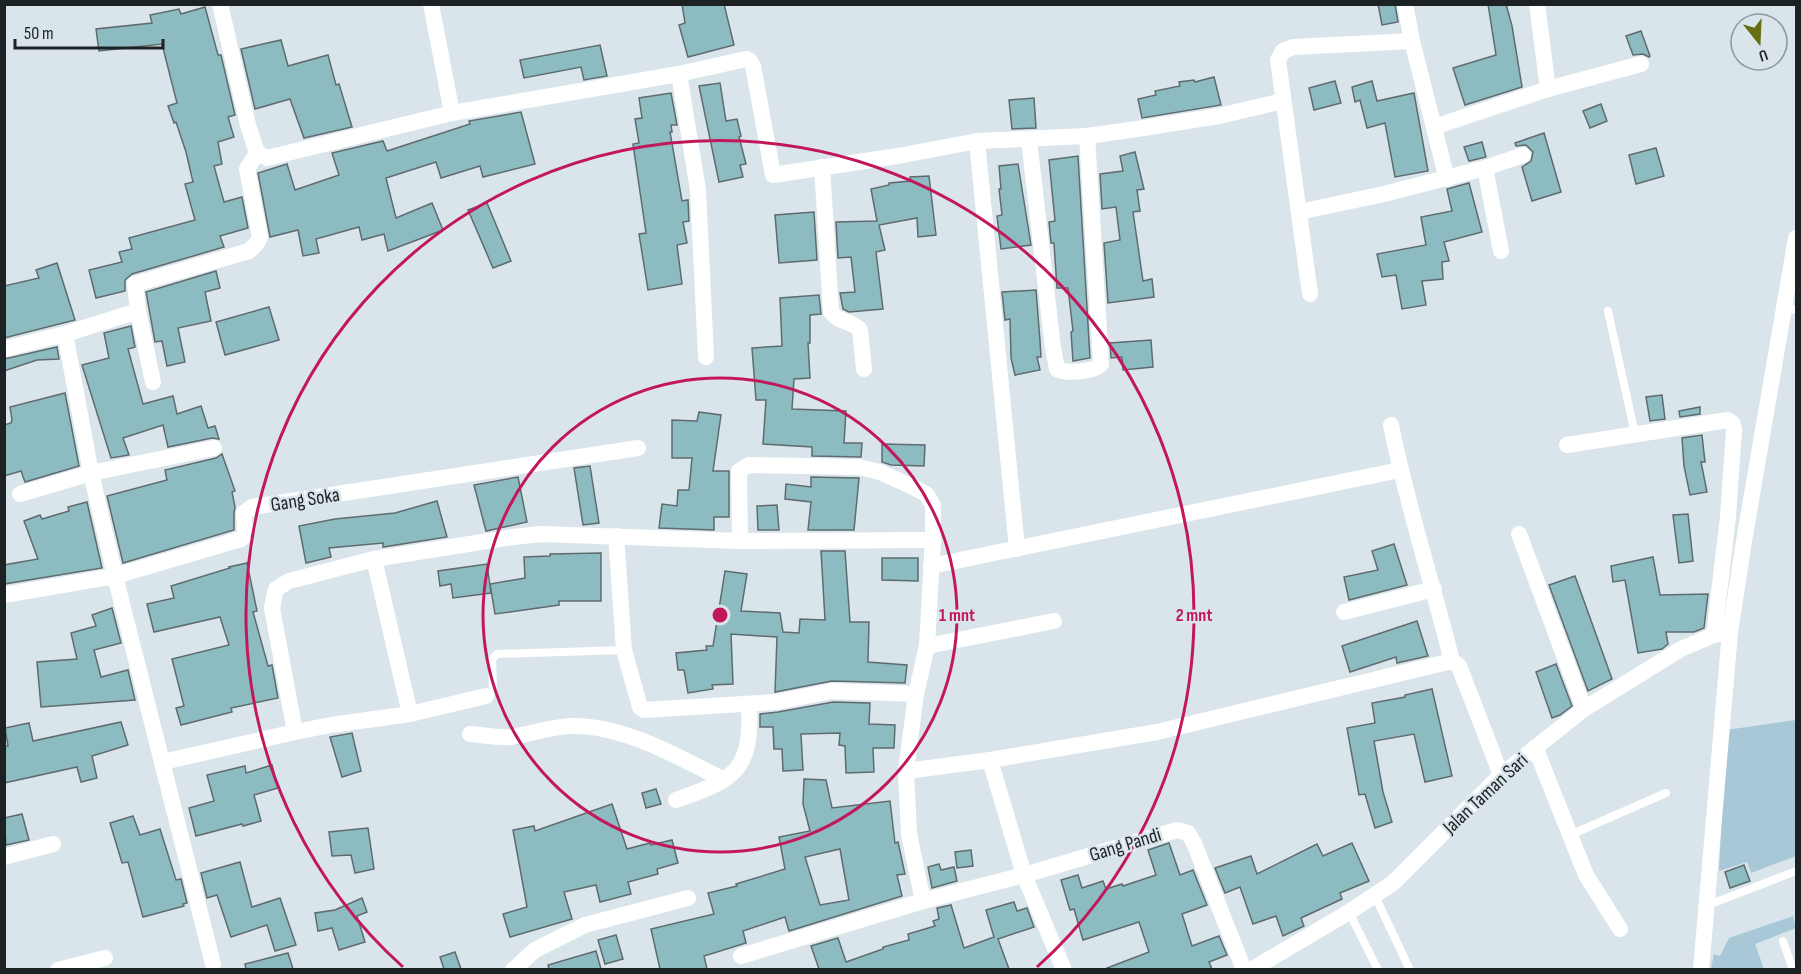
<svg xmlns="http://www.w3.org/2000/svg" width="1801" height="974" font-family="'Sofia Sans Condensed',sans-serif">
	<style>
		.green { fill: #a9c8d7 }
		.building { fill: #8cbcc1; stroke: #5f6b6d; stroke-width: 1.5; fill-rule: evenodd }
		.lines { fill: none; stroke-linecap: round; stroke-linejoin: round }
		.lane { stroke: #fff; stroke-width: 8 }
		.street { stroke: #fff; stroke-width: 16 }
		.ring { fill: none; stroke: #c2185b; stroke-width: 3 }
		.labels { text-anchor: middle; stroke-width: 5; stroke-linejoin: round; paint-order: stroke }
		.street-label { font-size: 20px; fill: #1c2123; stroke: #d9e5eb }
		.centre { fill: #c2185b; stroke: #d9e5eb; stroke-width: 3 }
		.ring-label { font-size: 18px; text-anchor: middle; font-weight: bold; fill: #c2185b; stroke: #d9e5eb; stroke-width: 5; stroke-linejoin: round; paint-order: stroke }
	</style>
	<rect width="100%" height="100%" fill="#d9e5eb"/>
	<g class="green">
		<polygon points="1796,720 1796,856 1751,873 1747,862 1719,871 1726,730"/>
		<polygon points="1793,916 1796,928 1755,944 1764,969 1711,969 1714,954 1720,956 1729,938"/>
	</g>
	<g class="building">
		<polygon points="682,4 724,4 734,45 688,57 679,25 685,23"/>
		<polygon points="1378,4 1395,4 1398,22 1382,25"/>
		<polygon points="1488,4 1506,4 1512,26 1522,87 1465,105 1453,68 1496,55"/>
		<polygon points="205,7 218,55 221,55 235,115 228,117 234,137 218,142 222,164 214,166 224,202 242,197 248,228 220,236 224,247 132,274 125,280 125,291 96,298 89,270 122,262 119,252 132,249 129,238 195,220 185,184 193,182 186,152 176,122 174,123 168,106 177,103 162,44 99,51 96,29 152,23 150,15 179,9 181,14"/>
		<polygon points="1641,31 1650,56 1649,57 1643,54 1633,55 1626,36"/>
		<polygon points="281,40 288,66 328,55 336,85 339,84 352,127 304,138 290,99 255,109 241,49"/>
		<polygon points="600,45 607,76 584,80 581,67 524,78 520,60"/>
		<polygon points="1214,77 1221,105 1142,118 1138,99 1156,95 1155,91 1180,86 1179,82 1194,80 1195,82"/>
		<polygon points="1335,81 1341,103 1314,110 1309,88"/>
		<polygon points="1372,81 1377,101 1414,93 1428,171 1395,177 1385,123 1367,128 1360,100 1355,102 1352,87"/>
		<polygon points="720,83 726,121 737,119 741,136 739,137 746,164 740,165 743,177 719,182 699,86"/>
		<polygon points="671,93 677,125 671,125 672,132 670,132 682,201 688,200 689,221 683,222 687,243 677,245 682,284 648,290 639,234 646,233 633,144 639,143 635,119 642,118 639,98"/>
		<polygon points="1034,98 1036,128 1012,129 1009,100"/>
		<polygon points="1601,104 1607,121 1590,128 1583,111"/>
		<polygon points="521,112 535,164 483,177 480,166 441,178 436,162 386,178 396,218 432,203 443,230 388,251 384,234 362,240 359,227 316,239 319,253 303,256 298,230 270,237 258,173 287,164 295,190 339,175 332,153 383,141 387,151 470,124 469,121"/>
		<polygon points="1544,133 1561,192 1532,201 1522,167 1531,161 1533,152 1526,145 1516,146 1515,143"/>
		<polygon points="1482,142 1486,157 1469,161 1464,147"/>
		<polygon points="1656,148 1664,176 1636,184 1629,155"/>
		<polygon points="1135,152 1144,189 1137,190 1140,211 1133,212 1143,281 1152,279 1154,297 1108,303 1104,243 1120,240 1116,207 1102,209 1100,174 1123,171 1120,156"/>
		<polygon points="1078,156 1090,358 1073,361 1071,332 1073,331 1068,288 1057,288 1054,243 1051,243 1049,222 1055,221 1049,160"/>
		<polygon points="1018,164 1031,245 1001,249 997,216 1002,215 999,189 1001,189 999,166"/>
		<polygon points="929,176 936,235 918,237 917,218 879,225 885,250 876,252 883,309 849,312 843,309 840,293 855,292 851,257 838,258 836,222 877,221 871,189 889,185 889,183 911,181 910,177"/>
		<polygon points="1469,183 1482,232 1444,242 1449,261 1442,262 1443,279 1422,281 1426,305 1402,309 1396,275 1382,277 1377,254 1426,245 1421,217 1452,211 1447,189"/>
		<polygon points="487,203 511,261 493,268 468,210"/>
		<polygon points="814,212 817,260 779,263 775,215"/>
		<polygon points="57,263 75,320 4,338 4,286 39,278 36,270"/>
		<polygon points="216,271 220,288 205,292 211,321 178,328 185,362 167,366 162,341 155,342 146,292"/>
		<polygon points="1036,290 1040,341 1041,357 1037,357 1040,370 1015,375 1011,358 1010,319 1005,320 1002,292"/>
		<polygon points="819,295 821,314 810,315 810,343 808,343 810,378 794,379 792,409 846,411 844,443 862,443 861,457 812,456 812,447 763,444 766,400 756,400 752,348 782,346 780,298"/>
		<polygon points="269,307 279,340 225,355 216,322"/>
		<polygon points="131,326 135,347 128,349 143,404 173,396 177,414 201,406 208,428 215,426 219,439 212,438 168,447 163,425 123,438 129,455 111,458 82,365 109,358 104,333"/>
		<polygon points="1151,340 1153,367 1123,370 1122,357 1111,358 1110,343"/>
		<polygon points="57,347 59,359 37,360 4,371 4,359"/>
		<polygon points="65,393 79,466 25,482 21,471 4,476 4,425 11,423 12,420 10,407"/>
		<polygon points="1662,395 1665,419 1650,421 1646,397"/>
		<polygon points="1700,407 1700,414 1680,417 1679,411"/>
		<polygon points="699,412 721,415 713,471 729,471 729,517 714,517 714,530 659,528 662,504 677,506 678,490 689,490 692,458 672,458 672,420 697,421"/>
		<polygon points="1702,435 1705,462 1701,462 1707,492 1690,495 1684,466 1682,438"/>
		<polygon points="882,444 925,445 924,466 891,465 882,462"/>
		<polygon points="222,454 235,491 232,492 235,507 234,513 234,530 123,563 107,496 167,480 165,470 216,458"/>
		<polygon points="590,466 599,523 583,525 574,468"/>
		<polygon points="518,477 527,522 486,531 474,485"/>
		<polygon points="811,477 859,478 854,530 808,530 811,502 785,499 786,484 811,487"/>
		<polygon points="437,501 447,537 383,547 383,543 329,548 331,557 306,563 299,526 335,519 395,513"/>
		<polygon points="87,502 102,568 4,584 4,565 38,559 24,521 40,515 42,519 69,511 68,507"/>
		<polygon points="777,505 779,530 758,530 757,506"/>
		<polygon points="1688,514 1693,561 1679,563 1673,515"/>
		<polygon points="1394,544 1407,585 1349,600 1344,577 1378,570 1372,551"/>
		<polygon points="821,551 845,551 850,622 869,622 868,662 907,665 905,683 832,681 775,692 777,637 731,634 733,684 712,685 713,689 688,693 684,670 678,670 676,653 707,650 706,646 713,646 725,571 747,574 741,611 780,613 783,632 799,633 800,619 825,620"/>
		<polygon points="601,553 601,601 559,601 559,605 495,614 490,584 525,578 524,557 550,556 550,554"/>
		<polygon points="1653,557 1660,595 1708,594 1704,628 1694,632 1666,632 1668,644 1662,649 1638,653 1625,580 1613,582 1611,566"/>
		<polygon points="882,558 918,558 918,581 882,580"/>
		<polygon points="247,563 257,611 253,612 268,666 272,665 278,698 231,708 232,712 181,725 176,708 184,706 172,659 229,645 220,617 154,632 147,604 174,598 171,586 230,568 229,567"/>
		<polygon points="487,564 491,593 453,598 451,584 440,586 438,571"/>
		<polygon points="1575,576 1612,679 1588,691 1549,585"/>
		<polygon points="112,608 121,643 94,650 101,677 128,670 135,700 41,707 37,662 77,659 71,633 96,626 92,615"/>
		<polygon points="1417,621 1428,656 1397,663 1396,657 1350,672 1342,646"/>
		<polygon points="1556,664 1572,706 1560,715 1552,718 1536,672"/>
		<polygon points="1432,689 1452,776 1425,782 1414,734 1374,741 1383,792 1392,822 1375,828 1365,794 1359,795 1347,728 1375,723 1372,703 1405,697 1405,695"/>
		<polygon points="833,702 870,703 869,724 895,725 894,748 873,748 874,772 846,773 845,746 839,745 840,733 801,734 803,770 783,771 782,749 774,749 773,727 760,727 760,714 778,712"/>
		<polygon points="121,722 128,745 92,756 97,778 81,782 77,767 4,783 4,746 8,746 5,728 29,723 33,741"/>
		<polygon points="352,733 361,771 342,777 330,737"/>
		<polygon points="272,765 278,788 254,795 261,821 243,826 242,824 196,836 189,808 214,801 207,775 245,766 246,773"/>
		<path d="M804 779 826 780 832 808 890 801 895 843 898 842 905 874 897 875 902 896 789 931 785 917 743 931 746 943 704 956 707 969H660L651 929 714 914 708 893 737 886 736 884 785 869 779 837 810 831 803 804ZM840 849 849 900 820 905 805 857Z"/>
		<polygon points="656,789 661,804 646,808 642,793"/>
		<polygon points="612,804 627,849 650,843 651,845 672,840 678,863 657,869 658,874 628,882 631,894 600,902 596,885 564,892 572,919 510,937 503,914 527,907 513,830 534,826 535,831"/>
		<polygon points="22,814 29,840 6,845 4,818"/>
		<polygon points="133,816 140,835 160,829 176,880 181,879 187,903 183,904 184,906 143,917 128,862 122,863 110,823"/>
		<polygon points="368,828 374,869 355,873 351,855 332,856 329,832"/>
		<polygon points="1169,843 1180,875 1193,870 1207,905 1182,914 1192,946 1219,936 1227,955 1209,962 1212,969 1107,969 1107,968 1149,952 1139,922 1083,940 1074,909 1070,910 1061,880 1078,875 1082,888 1103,881 1106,889 1122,884 1123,886 1156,875 1148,850"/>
		<polygon points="1352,843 1369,881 1340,893 1342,899 1301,918 1304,926 1283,936 1276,916 1253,924 1240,887 1225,893 1215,868 1251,856 1257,874 1317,844 1323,856"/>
		<polygon points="971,850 973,866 957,868 955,852"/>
		<polygon points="240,862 252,907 280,898 296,945 275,951 267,925 231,937 217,895 207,898 201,873"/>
		<polygon points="939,864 941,870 954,867 957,881 932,888 928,867"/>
		<polygon points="1744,865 1750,881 1730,888 1725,872"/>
		<polygon points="362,898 367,912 357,916 365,942 339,950 332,928 318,931 315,913 335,910"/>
		<polygon points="1014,902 1017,911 1027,908 1034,927 998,939 1009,969 819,969 811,946 838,938 846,962 883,949 883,947 909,940 908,934 935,926 933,921 939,919 937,908 951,905 964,948 994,937 986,910"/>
		<polygon points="616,935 623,959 605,964 598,940"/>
		<polygon points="596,951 601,969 549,969 548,965"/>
		<polygon points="455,952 461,969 444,969 440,957"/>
		<polygon points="288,953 293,969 246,969 245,964"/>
	</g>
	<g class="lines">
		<g class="lane">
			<polyline points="1783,308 1796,310"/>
			<polyline points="1608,311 1635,434"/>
			<polyline points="486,696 493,691 492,659 497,654 624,650"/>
			<polyline points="1570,835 1666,793"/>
			<polyline points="1375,896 1410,970"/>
			<polyline points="1706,906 1796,871"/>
			<polyline points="1349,912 1378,970"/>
			<polyline points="1783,941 1793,970"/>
		</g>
		<g class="street">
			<polyline points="220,4 248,125 257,153 267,158 452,113 679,74 746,59 750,61 753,66 773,175 898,156 977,141 1087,136 1137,129 1219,116 1283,101"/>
			<polyline points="431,4 452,113"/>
			<polyline points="1405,4 1412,41 1447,179"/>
			<polyline points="1537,4 1548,89"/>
			<polyline points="679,74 698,190 706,357"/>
			<polyline points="1434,127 1548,89 1641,64"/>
			<path d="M1029 140 1053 348 1057 369C1067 374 1094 372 1101 364L1087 136"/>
			<polyline points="977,141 1017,549"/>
			<path d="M822 167 831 312C838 323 852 320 860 330L864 369"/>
			<polyline points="1299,212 1384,194 1485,168"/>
			<polyline points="1501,251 1485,168 1523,155"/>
			<polyline points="1310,294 1278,60 1283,51 1293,47 1412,41"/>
			<polyline points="65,334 91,473 115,576 213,964"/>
			<polyline points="4,349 65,334 138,311"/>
			<polyline points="153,382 138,311 135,284 249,251 257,243 260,237 247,169 257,153"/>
			<path d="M1391 425C1407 505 1432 582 1452 661"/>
			<polyline points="1567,445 1728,420 1733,424 1734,430 1728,517 1714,635"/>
			<polyline points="20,494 91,473 214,448"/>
			<polyline points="1519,534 1584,709"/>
			<polyline points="616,536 624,650 640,707 644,710 776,702 832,691 916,694"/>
			<polyline points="740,541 739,471 749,465 858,467 880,472 913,487 926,494 933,505 933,540 927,646 916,694 906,771 909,834 923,901"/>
			<polyline points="374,559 410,714"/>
			<polyline points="931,566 1400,470"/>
			<polyline points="4,595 115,576 241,539 245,535 244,513 252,507 638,448"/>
			<polyline points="1344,612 1434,589"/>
			<polyline points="927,646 1054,621"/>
			<polyline points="295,732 272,608 276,589 289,581 374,559 513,537 541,534 740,541 933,540"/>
			<path d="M470 734C484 735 498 738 511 737 531 734 550 727 570 726 622 724 678 757 724 780"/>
			<polyline points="1535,747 1586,875 1620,929"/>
			<polyline points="990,760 1024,875 1064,970"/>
			<polyline points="163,762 295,732 331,725 410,714 486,696"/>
			<polyline points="906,771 990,760 1157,732 1452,661 1459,666 1501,775"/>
			<path d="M676 800C736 779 752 771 749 704"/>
			<polyline points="4,857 53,844"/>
			<polyline points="741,956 923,901 1024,875 1177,830 1188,833 1194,843 1244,970"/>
			<polyline points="58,970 105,958"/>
			<polyline points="513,970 535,950 585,925 688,898"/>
			<polyline points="1251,970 1349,912 1393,883 1501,775 1584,709 1681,649 1714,635 1730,632"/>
			<polyline points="1701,970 1730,632 1744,541 1796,238"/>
		</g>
	</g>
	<g class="ring">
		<circle cx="720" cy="615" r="237"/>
		<path d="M403 967A474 474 0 1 1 1037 967"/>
	</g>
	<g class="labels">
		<g class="street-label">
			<text transform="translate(305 499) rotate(-9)" y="7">Gang Soka</text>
			<text transform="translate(1485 793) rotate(-43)" y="7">Jalan Taman Sari</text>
			<text transform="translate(1125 844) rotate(-17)" y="7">Gang Pandi</text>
		</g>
	</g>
	<circle cx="720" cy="615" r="9" class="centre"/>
	<g class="ring-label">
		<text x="957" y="621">1 mnt</text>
		<text x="1194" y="621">2 mnt</text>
	</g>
	<rect width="1801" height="974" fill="none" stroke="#1c2123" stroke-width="12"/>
	<g transform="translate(1759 42) rotate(162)"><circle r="28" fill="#d9e5eb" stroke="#8d979b" stroke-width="1.5"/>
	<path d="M0-4.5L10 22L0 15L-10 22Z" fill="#676e14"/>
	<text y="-9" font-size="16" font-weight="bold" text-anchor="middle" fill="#1c2123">U</text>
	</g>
	<path d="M15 39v9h148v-9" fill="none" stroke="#1c2123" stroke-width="3"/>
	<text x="24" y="39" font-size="18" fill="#1c2123" stroke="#d9e5eb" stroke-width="4.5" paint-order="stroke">50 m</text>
</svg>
